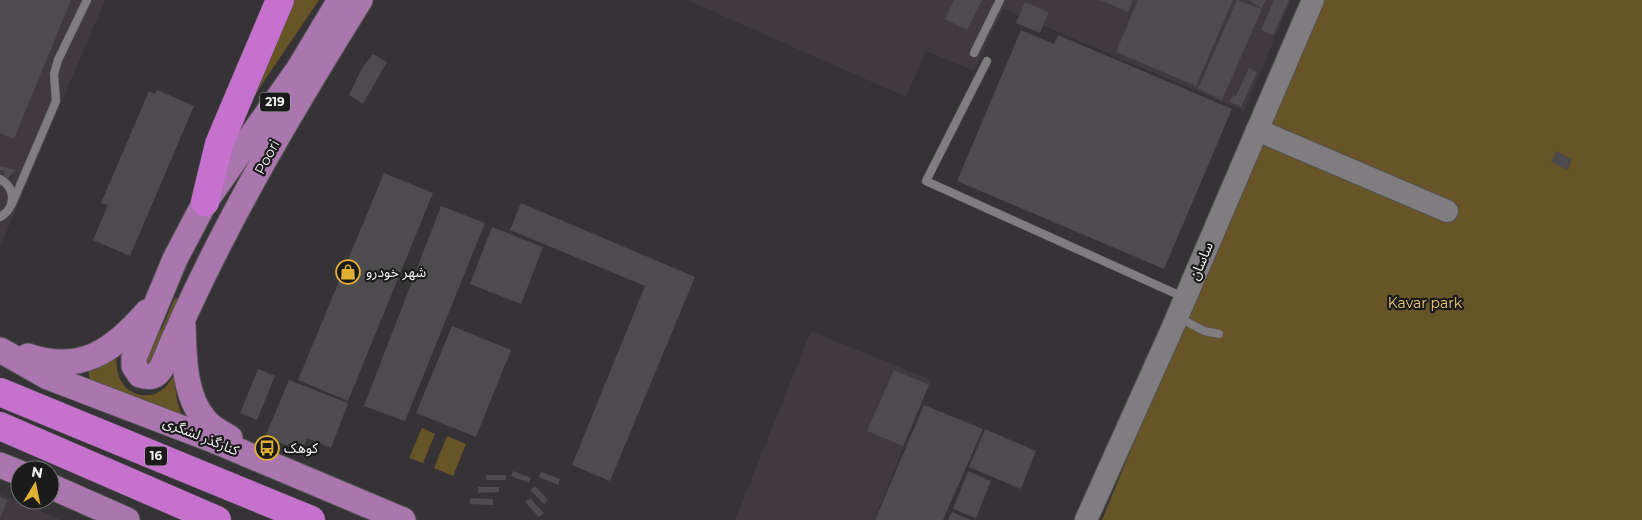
<svg xmlns="http://www.w3.org/2000/svg" width="1642" height="520" font-family="Montserrat,'Noto Sans Arabic',sans-serif">
	<style>
		.built { fill: #403940 }
		.green { fill: #675528 }
		.building { fill: #4d4b4d }
		.lines { fill: none; stroke-linecap: round; stroke-linejoin: round }
		.lane-casing { stroke: #545354; stroke-width: 9 }
		.secondary-casing { stroke: #545354; stroke-width: 24 }
		.primary-casing { stroke: #545354; stroke-width: 27 }
		.highway-casing { stroke: #545354; stroke-width: 29 }
		.lane { stroke: #7f7d7f; stroke-width: 8 }
		.secondary { stroke: #7f7d7f; stroke-width: 22 }
		.primary { stroke: #aa76ae; stroke-width: 25 }
		.highway { stroke: #c771ce; stroke-width: 28 }
		.labels { text-anchor: middle; stroke-width: 4.5; stroke-linejoin: round; paint-order: stroke }
		.shield { fill: #1c1b1c; stroke: #b2b1b2; stroke-width: 1 }
		.shield-label { font-size: 12px; font-weight: bold; fill: #f2f1f2 }
		.street-label { font-size: 14px; fill: #f2f1f2; stroke: #1c1b1c }
		.poi-label { font-size: 14px; fill: #f2f1f2; stroke: #1c1b1c; text-anchor: start }
		.park-label { font-size: 14px; fill: #eeca73; stroke: #1c1b1c }
	</style>
	<rect width="100%" height="100%" fill="#353335"/>
	<g class="built">
		<polygon points="0,0 105,0 0,247"/>
		<polygon points="687,0 1291,0 1244,111 1004,9 974,71 926,51 906,97"/>
		<polygon points="811,331 931,380 874,520 735,520"/>
		<polygon points="0,494 61,520 0,520"/>
	</g>
	<g class="green">
		<polygon points="294,0 319,0 252,99"/>
		<polygon points="1322,0 1642,0 1642,520 1102,520 1178,335"/>
		<polygon points="175,298 178,299 159,342 153,369 141,359 162,328"/>
		<path d="M117 353C113 377 127 401 155 394L165 388 174 375 177 401 183 419 90 380 88 370Z"/>
		<polygon points="422,428 435,434 423,463 409,458"/>
		<polygon points="447,436 466,444 453,476 434,468"/>
	</g>
	<g class="building">
		<polygon points="0,0 71,0 14,139 0,133"/>
		<polygon points="954,0 982,0 967,30 945,19"/>
		<polygon points="1100,0 1133,0 1128,12"/>
		<polygon points="1138,0 1233,0 1196,86 1116,52"/>
		<polygon points="1237,0 1262,9 1222,100 1198,89"/>
		<polygon points="1248,0 1266,0 1262,8"/>
		<polygon points="1274,0 1289,0 1273,35 1261,30"/>
		<polygon points="1025,2 1049,12 1040,33 1016,23"/>
		<polygon points="1021,30 1054,44 1058,35 1232,109 1164,269 957,181"/>
		<polygon points="373,54 387,62 363,104 349,95 362,68"/>
		<polygon points="1249,68 1257,72 1241,107 1230,102 1233,95 1236,96"/>
		<polygon points="157,90 194,106 130,256 93,240 108,205 101,203 149,91 155,94"/>
		<polygon points="1556,151 1572,159 1568,170 1551,162"/>
		<polygon points="0,166 15,170 0,188 0,180 6,172 0,170"/>
		<polygon points="384,173 433,193 348,401 298,380"/>
		<polygon points="521,203 695,277 610,481 572,465 645,286 510,230"/>
		<polygon points="441,206 485,223 405,421 364,406"/>
		<polygon points="492,227 543,247 521,304 470,284"/>
		<polygon points="452,326 511,350 476,437 416,413"/>
		<polygon points="258,369 275,376 257,420 240,413"/>
		<polygon points="894,370 929,385 903,446 867,431"/>
		<polygon points="289,380 348,403 331,448 307,438 302,451 265,437"/>
		<polygon points="924,405 983,429 943,520 875,520"/>
		<polygon points="985,429 1036,451 1021,489 969,467"/>
		<polygon points="513,471 531,478 529,483 511,476"/>
		<polygon points="968,471 991,481 976,518 953,509"/>
		<polygon points="541,472 560,479 558,485 539,477"/>
		<rect x="486" y="475" width="20" height="5"/>
		<polygon points="535,486 548,500 544,504 530,490"/>
		<polygon points="478,487 499,487 499,492 478,493"/>
		<polygon points="0,497 8,500 0,518"/>
		<polygon points="470,498 493,499 493,505 470,504"/>
		<polygon points="530,498 544,513 539,517 525,502"/>
		<polygon points="952,512 971,520 948,520"/>
	</g>
	<g class="lines">
		<g class="lane-casing">
			<g id="lane">
				<polyline points="974,53 1000,0"/>
				<polyline points="987,61 926,181 1183,297"/>
				<path d="M0 179C16 188 16 208 0 217"/>
				<polyline points="12,204 56,101 54,74 58,60 87,0"/>
				<polyline points="1180,318 1204,331 1219,334"/>
			</g>
		</g>
		<g class="secondary-casing">
			<g id="secondary">
				<polyline points="1257,130 1447,211"/>
				<polyline points="1086,520 1172,329 1313,0"/>
			</g>
		</g>
		<g class="primary-casing">
			<g id="primary">
				<path d="M340 0 300 67 205 202 175 259 134 358V366L140 375C151 378 156 377 162 367 215 239 287 117 360 0"/>
				<path d="M183 326C184 356 184 396 205 420 211 428 222 433 230 438"/>
				<polyline points="0,350 48,377 213,440 403,520"/>
				<path d="M28 356C81 374 113 351 147 312"/>
				<polyline points="0,465 20,473"/>
				<polyline points="50,486 127,520"/>
			</g>
		</g>
		<g class="highway-casing">
			<g id="highway">
				<polyline points="205,202 219,144 280,0"/>
				<polyline points="0,392 311,520"/>
				<polyline points="0,426 217,520"/>
			</g>
		</g>
		<use href="#lane" class="lane"/>
		<use href="#secondary" class="secondary"/>
		<use href="#primary" class="primary"/>
		<use href="#highway" class="highway"/>
	</g>
	<defs>
		<g id="shop-ring" transform="scale(1.25)"><circle r="9.5" fill="#1c1b1c" stroke="#dfb034" stroke-width="1.5"/><path d="M-5-2.5h2.3a2.7 3.5 0 0 1 5.4 0H5L5.5 6h-11ZM-1.5-2.5h3a1.5 2.3 0 0 0-3 0Z" fill="#dfb034"/></g>
		<g id="bus-ring" transform="scale(1.25)"><circle r="9.5" fill="#1c1b1c" stroke="#dfb034" stroke-width="1.5"/><path d="M-5-6H5V4H4V6H2V4H-2V6H-4V4H-5ZM-3.5-4V0h7V-4ZM-3.5 1.2v1.5H-2V1.2ZM2 1.2v1.5H3.5V1.2Z" fill="#dfb034"/></g>
	</defs>
	<g fill-rule="evenodd">
		<use href="#shop-ring" x="348" y="272"/>
		<use href="#bus-ring" x="267" y="448"/>
	</g>
	<g class="labels">
		<g class="shield">
			<rect x="260" y="92.5" width="30" height="19" rx="4"/>
			<rect x="145" y="446.5" width="22" height="19" rx="4"/>
		</g>
		<g class="shield-label">
			<text x="275" y="106">219</text>
			<text x="156" y="460">16</text>
		</g>
		<g class="street-label">
			<text transform="translate(267 157) rotate(-62)" y="5">Poori</text>
			<text transform="translate(1201 261) rotate(-67)" y="5">ساسان</text>
			<text transform="translate(201 436) rotate(22)" y="5">کنارگذر لشگری</text>
		</g>
		<g class="poi-label">
			<text x="366" y="277">شهر خودرو</text>
			<text x="284" y="453">کوهک</text>
		</g>
		<g class="park-label">
			<text x="1425" y="308">Kavar park</text>
		</g>
	</g>
	<g transform="translate(35 485) rotate(10)"><circle r="24" fill="#1c1b1c" stroke="#727172"/>
	<path d="M0-4L9 19L0 12L-9 19Z" fill="#dfb034"/>
	<text y="-8" font-size="14" font-weight="bold" text-anchor="middle" fill="#f2f1f2">N</text>
	</g>
</svg>
